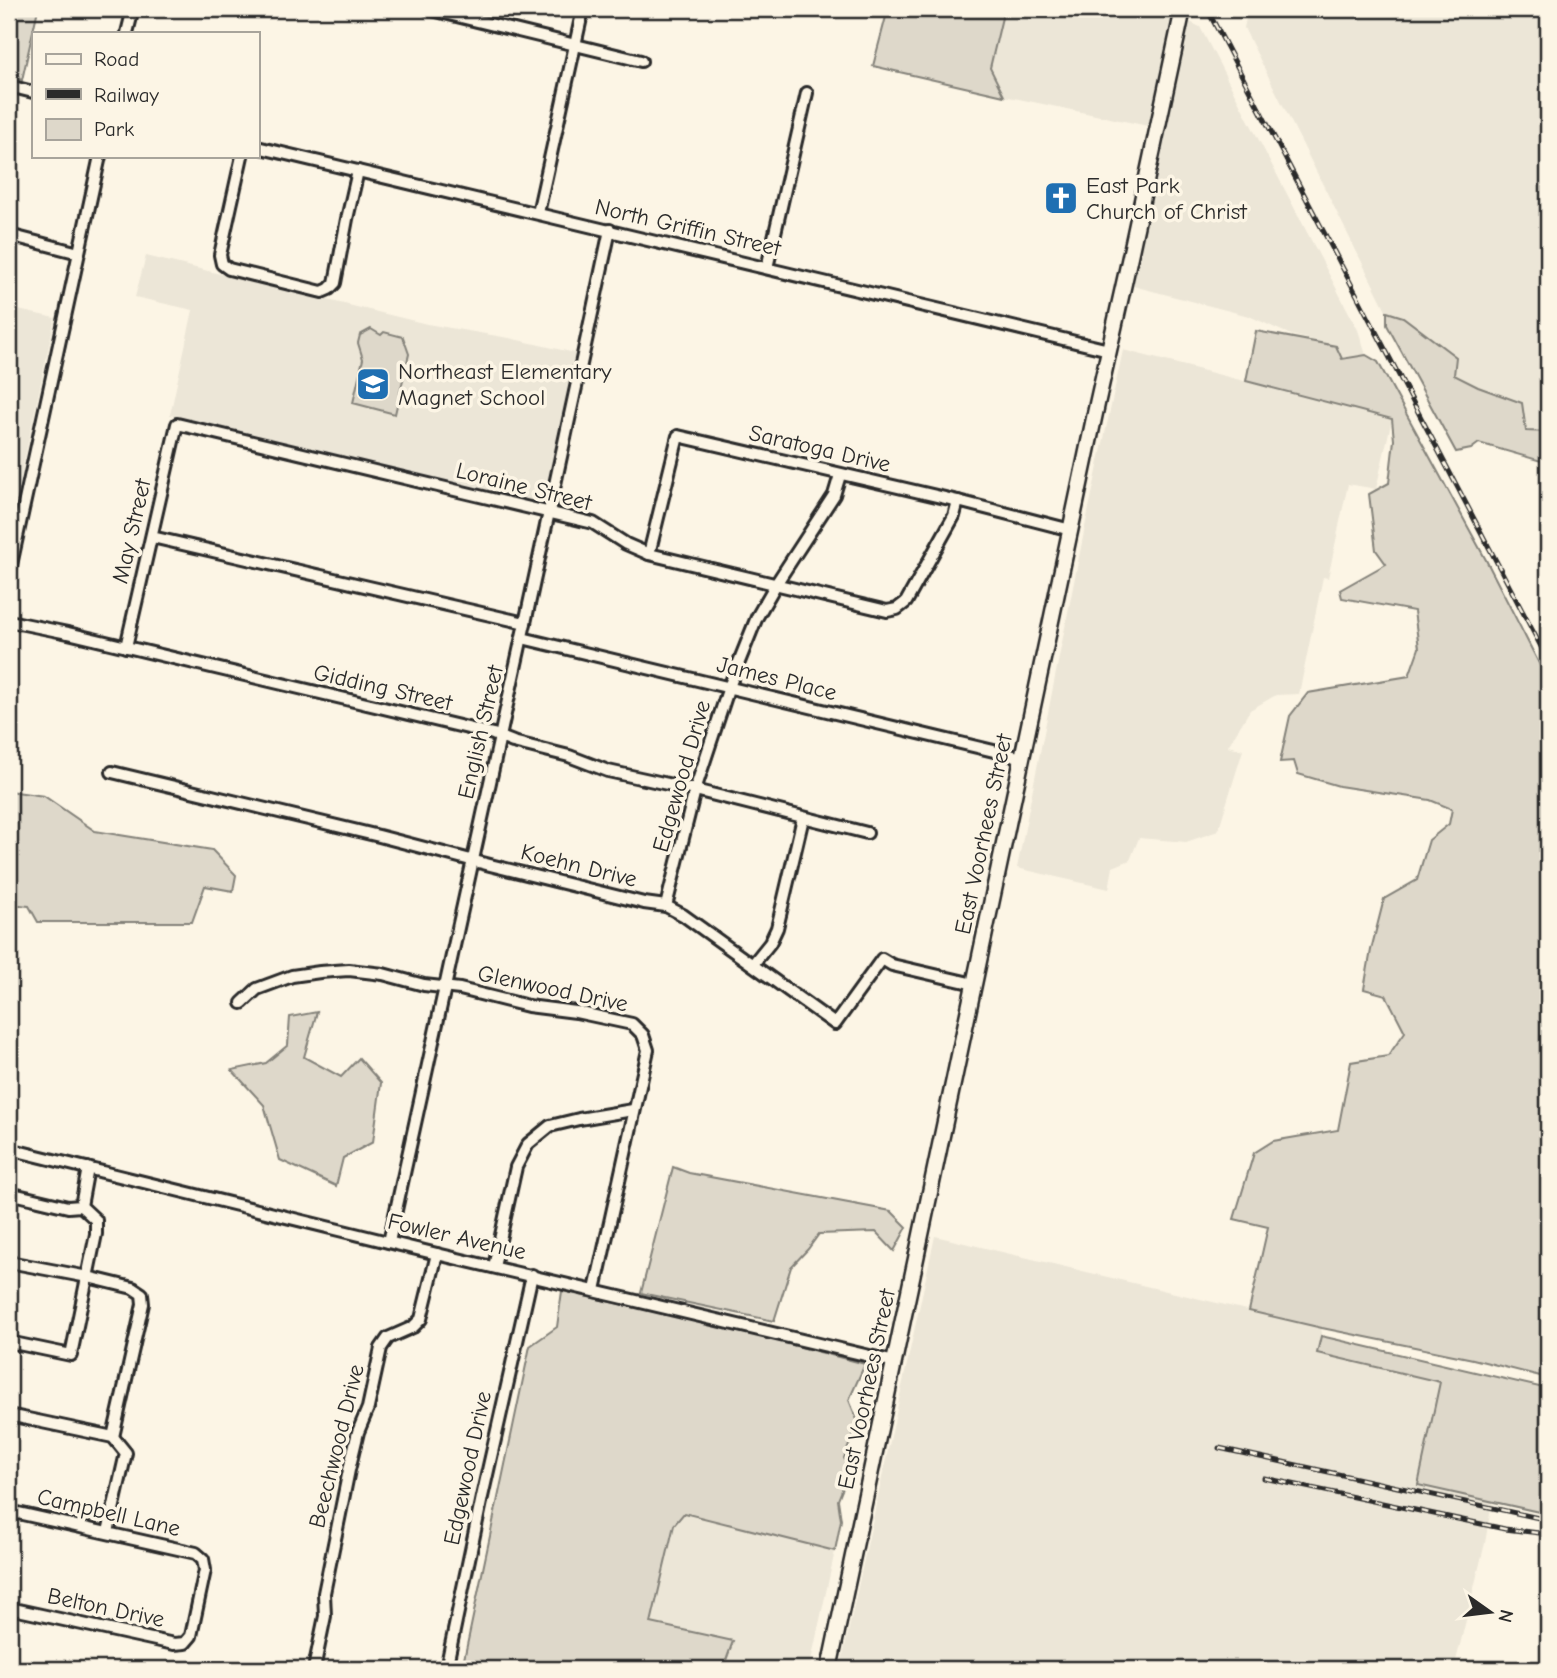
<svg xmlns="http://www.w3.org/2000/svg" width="1557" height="1678" font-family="'Comic Neue',sans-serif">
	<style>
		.built { fill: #ece6d7 }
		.green { fill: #ded8ca; stroke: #84827a; stroke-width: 2 }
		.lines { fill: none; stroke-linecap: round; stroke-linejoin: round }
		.minor-casing { stroke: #2b2b2b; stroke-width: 16 }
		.major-casing { stroke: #2b2b2b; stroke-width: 19 }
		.minor { stroke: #fcf5e5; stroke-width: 10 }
		.major { stroke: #fcf5e5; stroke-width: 14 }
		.rail-casing { stroke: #2b2b2b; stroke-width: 5 }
		.rail { stroke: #fcf5e5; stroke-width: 2.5; stroke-dasharray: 8; stroke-linecap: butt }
		.labels { text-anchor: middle; stroke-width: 7; stroke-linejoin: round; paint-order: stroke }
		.poi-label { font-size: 23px; fill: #2b2b2b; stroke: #fcf5e5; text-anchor: start }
		.street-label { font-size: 23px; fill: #2b2b2b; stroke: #fcf5e5 }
	</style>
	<rect width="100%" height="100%" fill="#fcf5e5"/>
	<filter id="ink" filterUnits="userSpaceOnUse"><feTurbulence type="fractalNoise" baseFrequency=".0143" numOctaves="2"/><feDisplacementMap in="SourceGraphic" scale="14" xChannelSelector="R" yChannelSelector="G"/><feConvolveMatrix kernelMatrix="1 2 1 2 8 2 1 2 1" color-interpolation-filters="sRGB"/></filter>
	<g filter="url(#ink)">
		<g class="built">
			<polygon points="1004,9 1174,9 1148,126 1004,96 990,69"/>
			<polygon points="1248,9 1548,9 1548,432 1526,431 1478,387 1454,375 1403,317 1387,312 1244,28"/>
			<polygon points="1190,22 1200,27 1358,330 1366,355 1341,359 1336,346 1291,335 1249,316 1133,286 1159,164 1158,153 1164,143"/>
			<polygon points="146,256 427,324 509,338 575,353 543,503 170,415 193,310 135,297"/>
			<polygon points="9,308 55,318 9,532"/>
			<polygon points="1123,350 1392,419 1376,489 1348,484 1328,578 1323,577 1299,694 1276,695 1250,710 1228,746 1243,750 1218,831 1186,842 1139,838 1130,860 1113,867 1109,889 1017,868 1086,522"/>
			<polygon points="935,1236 1322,1328 1318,1353 1440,1382 1419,1485 1492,1502 1485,1543 1454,1669 840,1669"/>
			<polygon points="684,1513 835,1551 811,1661 813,1669 723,1669 732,1641 651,1623 674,1525"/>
		</g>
		<g class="green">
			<polygon points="9,9 38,9 22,80 9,76"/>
			<polygon points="888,9 1004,9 990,68 1004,96 873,66"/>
			<polygon points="1387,312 1403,317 1456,357 1454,375 1478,387 1522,403 1526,431 1548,432 1548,463 1479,443 1471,449 1456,452 1387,325"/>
			<polygon points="371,329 381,335 384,332 403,337 409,354 395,414 353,403 363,359 358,343 360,335"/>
			<polygon points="1256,331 1336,346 1342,359 1366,355 1378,362 1486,560 1548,681 1548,1378 1473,1359 1322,1328 1249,1311 1268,1227 1234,1219 1254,1153 1273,1141 1338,1130 1351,1062 1388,1056 1405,1032 1386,995 1364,989 1371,950 1384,899 1417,880 1429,840 1449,824 1452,809 1430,800 1339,786 1298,774 1294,761 1280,762 1290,716 1308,693 1409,676 1419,648 1414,611 1342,598 1340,590 1386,564 1376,550 1369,494 1389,483 1394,440 1392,419 1246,381"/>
			<polygon points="9,791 44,796 95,831 212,850 236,875 233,891 205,886 192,922 38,922 29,906 9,904 9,826 12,823 9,818"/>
			<polygon points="317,1012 304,1057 341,1077 359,1058 381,1083 373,1142 343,1158 336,1186 280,1160 264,1105 232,1070 266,1063 288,1045 290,1017"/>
			<polygon points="673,1167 689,1173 891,1211 907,1227 894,1251 876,1232 819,1234 808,1249 791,1267 774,1321 641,1293"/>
			<polygon points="562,1291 740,1331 865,1364 849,1400 858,1422 844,1458 850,1470 838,1500 841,1520 835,1551 684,1513 674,1525 651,1623 733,1641 723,1669 462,1669 530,1346 557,1327"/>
			<polygon points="1321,1336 1548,1389 1548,1514 1418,1485 1440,1382 1317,1353"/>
		</g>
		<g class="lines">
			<g class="minor-casing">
				<g id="minor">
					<polyline points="428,9 641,61"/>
					<polyline points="127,33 133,9"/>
					<polyline points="9,86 33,92"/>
					<polyline points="257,147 1109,350"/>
					<polyline points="242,156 220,255 222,264 229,269 322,292 329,289 335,283 347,219 358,171"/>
					<polyline points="538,213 583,9"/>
					<polyline points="9,235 79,253"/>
					<polyline points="767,268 807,93"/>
					<polyline points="152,537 525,623"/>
					<polyline points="649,554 678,436 958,501 1071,530"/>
					<polyline points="9,574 100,156"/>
					<polyline points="9,621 68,633 493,734 513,742 569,756 608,771 695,790 867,833"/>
					<polyline points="522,638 1023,758"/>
					<polyline points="126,647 177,424 593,523 626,544 649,554 887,611 897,609 906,602 954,516 958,501"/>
					<polyline points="112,772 379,836 490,865 644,903 666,906 683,915 835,1024 882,959 892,965 974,984"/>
					<polyline points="666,906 695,790 729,687 757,617 776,584 834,495 840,475"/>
					<polyline points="753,964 770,943 777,928 803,818"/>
					<polyline points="242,1003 257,989 292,976 320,972 349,970 383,974 424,985 460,989 528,1006 576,1012 632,1024 643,1035 648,1050 595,1290"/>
					<polyline points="9,1149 437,1254 895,1362"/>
					<polyline points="9,1193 68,1207 81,1206"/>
					<polyline points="389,1242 525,623 610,230"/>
					<polyline points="9,1262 88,1277 133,1288 142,1294 143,1304 113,1437"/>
					<polyline points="494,1267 516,1167 528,1144 550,1126 579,1119 633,1110"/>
					<polyline points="9,1342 71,1355 96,1234 96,1220 81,1206 88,1168"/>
					<polyline points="9,1415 113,1437 126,1453 108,1532"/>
					<polyline points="9,1511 196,1553 203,1559 205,1570 191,1636 185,1643 174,1644 9,1608"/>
					<polyline points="314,1669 325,1616 324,1593 349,1470 358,1432 368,1408 381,1348 388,1338 413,1327 421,1319 437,1254"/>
					<polyline points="446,1669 482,1497 532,1275"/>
				</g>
			</g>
			<g class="major-casing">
				<polyline id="major" points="829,1669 1097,404 1129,261 1183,9"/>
			</g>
			<use href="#minor" class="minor"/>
			<use href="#major" class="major"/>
			<g class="rail-casing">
				<g id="rail">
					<polyline points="1207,9 1548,660"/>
					<polyline points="1219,1448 1548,1520"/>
					<polyline points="1264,1478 1505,1529 1548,1534"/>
				</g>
			</g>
			<use href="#rail" class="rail"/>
		</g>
	</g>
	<defs>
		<g id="church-square" transform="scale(1.75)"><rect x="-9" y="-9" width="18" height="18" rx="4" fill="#1f6fb2" stroke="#fcf5e5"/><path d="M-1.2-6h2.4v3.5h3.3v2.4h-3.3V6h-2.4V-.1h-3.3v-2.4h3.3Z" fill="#fff"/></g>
		<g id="school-square" transform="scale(1.75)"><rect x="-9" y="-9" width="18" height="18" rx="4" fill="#1f6fb2" stroke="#fcf5e5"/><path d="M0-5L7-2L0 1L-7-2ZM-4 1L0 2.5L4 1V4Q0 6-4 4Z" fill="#fff"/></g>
	</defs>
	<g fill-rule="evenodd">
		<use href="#church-square" x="1061" y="198"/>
		<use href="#school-square" x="373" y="384"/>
	</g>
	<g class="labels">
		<g class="poi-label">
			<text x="1086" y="193">East Park<tspan x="1086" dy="26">Church of Christ</tspan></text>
			<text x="398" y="379">Northeast Elementary<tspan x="398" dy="26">Magnet School</tspan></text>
		</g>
		<g class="street-label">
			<text transform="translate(688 227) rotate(13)" y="8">North Griffin Street</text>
			<text transform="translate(820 448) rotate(13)" y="8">Saratoga Drive</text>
			<text transform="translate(524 486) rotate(14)" y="8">Loraine Street</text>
			<text transform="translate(131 531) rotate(-77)" y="8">May Street</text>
			<text transform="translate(777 678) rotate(14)" y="8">James Place</text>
			<text transform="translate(383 687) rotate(13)" y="8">Gidding Street</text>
			<text transform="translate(480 732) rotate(-77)" y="8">English Street</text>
			<text transform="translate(681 776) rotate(-74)" y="8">Edgewood Drive</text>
			<text transform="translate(983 834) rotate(-78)" y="8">East Voorhees Street</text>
			<text transform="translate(579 865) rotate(14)" y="8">Koehn Drive</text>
			<text transform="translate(553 988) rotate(12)" y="8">Glenwood Drive</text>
			<text transform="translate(457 1236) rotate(13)" y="8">Fowler Avenue</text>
			<text transform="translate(866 1389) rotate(-78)" y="8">East Voorhees Street</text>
			<text transform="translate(336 1446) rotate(-76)" y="8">Beechwood Drive</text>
			<text transform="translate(467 1468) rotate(-78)" y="8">Edgewood Drive</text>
			<text transform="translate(109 1512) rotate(13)" y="8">Campbell Lane</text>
			<text transform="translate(106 1607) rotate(12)" y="8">Belton Drive</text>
		</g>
	</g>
	<rect width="1557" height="1678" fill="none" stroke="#fcf5e5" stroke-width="35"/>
	<rect x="18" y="18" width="1522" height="1643" fill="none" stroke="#2b2b2b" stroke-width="2.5" filter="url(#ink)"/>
	<rect x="32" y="32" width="228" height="126" fill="#fcf5e5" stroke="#a8a49b" stroke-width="2"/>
	<rect x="46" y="54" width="35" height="10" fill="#fcf5e5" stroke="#a8a49b" stroke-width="2"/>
	<text x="94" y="66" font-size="21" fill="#2b2b2b">Road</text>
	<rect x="46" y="89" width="35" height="10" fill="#2b2b2b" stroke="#a8a49b" stroke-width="2"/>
	<text x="94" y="102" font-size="21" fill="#2b2b2b">Railway</text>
	<rect x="46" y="119" width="35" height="21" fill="#ded8ca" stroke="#a8a49b" stroke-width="2"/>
	<text x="94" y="136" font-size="21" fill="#2b2b2b">Park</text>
	<g transform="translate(1490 1612) rotate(104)" stroke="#fcf5e5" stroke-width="5" paint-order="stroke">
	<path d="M0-5L12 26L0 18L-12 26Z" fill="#2b2b2b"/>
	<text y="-10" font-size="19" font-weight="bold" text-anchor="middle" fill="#2b2b2b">N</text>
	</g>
</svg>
